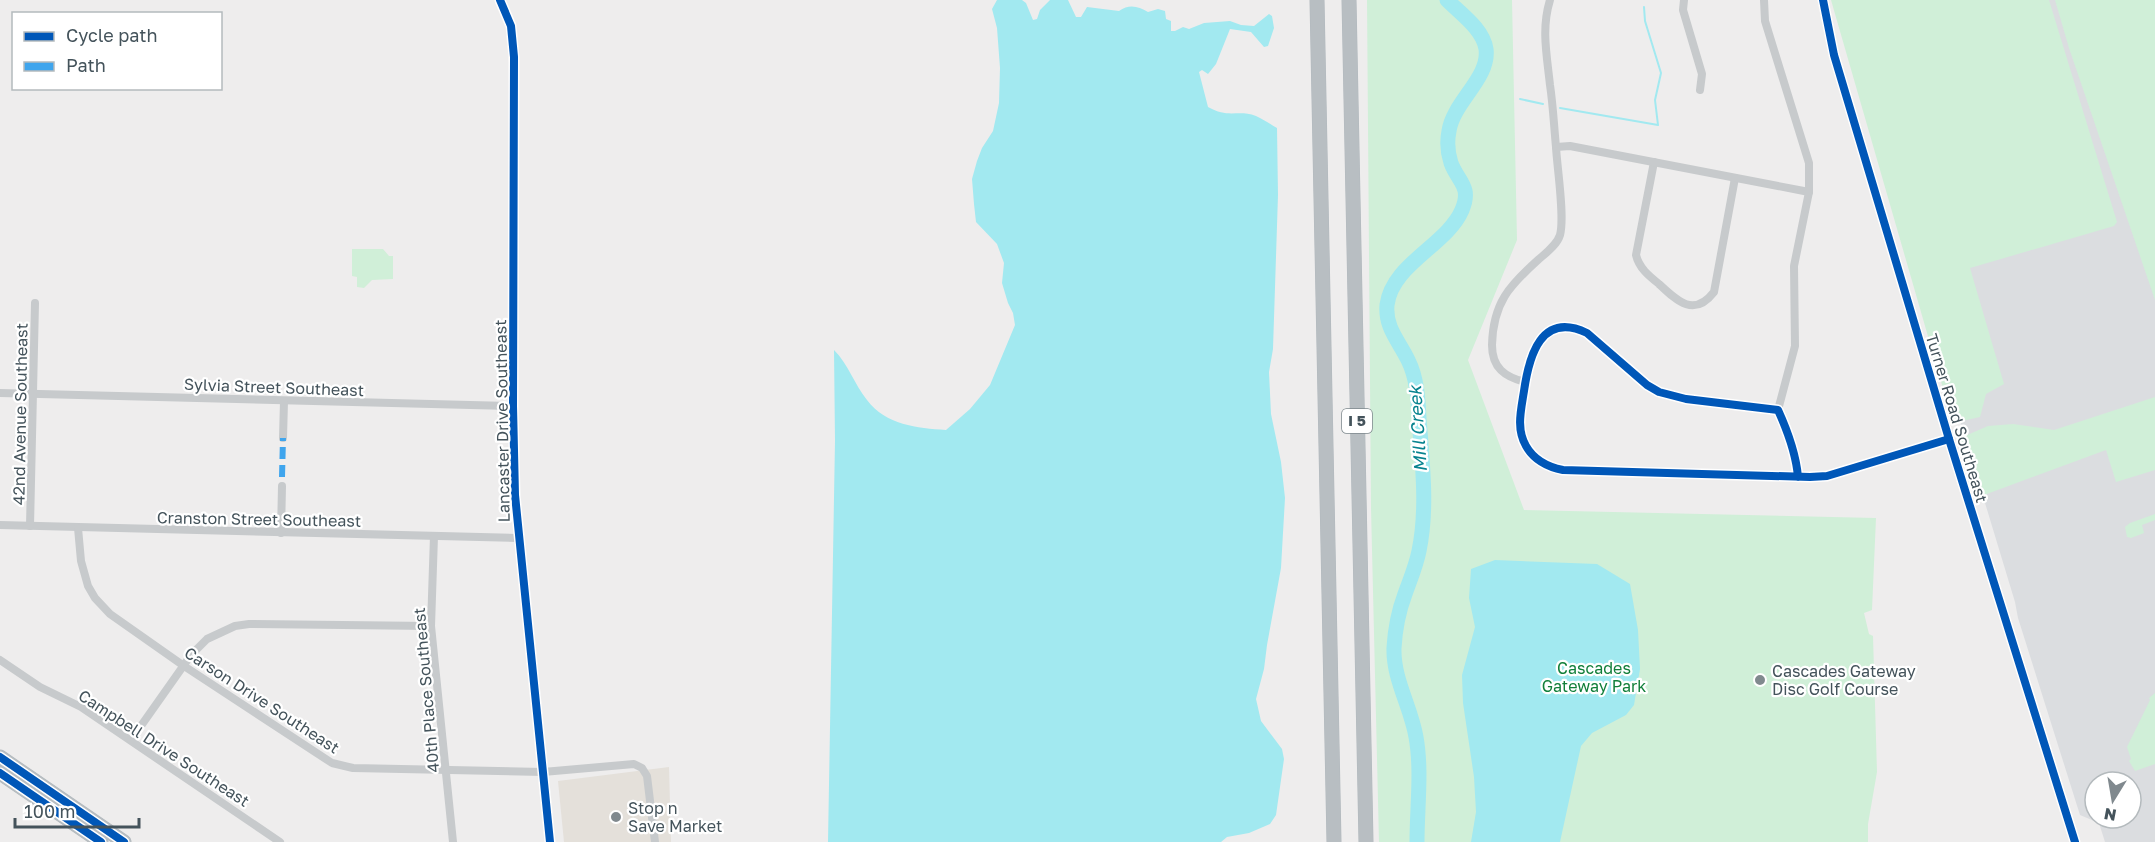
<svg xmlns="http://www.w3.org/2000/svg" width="2155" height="842" font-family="'Golos Text',sans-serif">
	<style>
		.commercial { fill: #e4e0da }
		.airport { fill: #dbdde0; fill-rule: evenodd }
		.green { fill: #d0efd8 }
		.water { fill: #a2e9f0 }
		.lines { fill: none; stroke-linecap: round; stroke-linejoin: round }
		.stream { stroke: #a2e9f0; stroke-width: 2 }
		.river { stroke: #a2e9f0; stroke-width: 15 }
		.motorway-casing { stroke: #b2b9be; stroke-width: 15 }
		.minor { stroke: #c7cacc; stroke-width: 8 }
		.secondary { stroke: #c8ccce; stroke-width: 10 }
		.motorway { stroke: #b8bec2; stroke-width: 14 }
		.quiet { stroke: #3fa5ed; stroke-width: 6; stroke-dasharray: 12 6; stroke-linecap: butt }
		.cycleway-casing { stroke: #fff; stroke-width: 11 }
		.cycleway { stroke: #0057b8; stroke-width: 8 }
		.poi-dot { fill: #80898e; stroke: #fff; stroke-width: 2 }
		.labels { text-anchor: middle; stroke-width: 4.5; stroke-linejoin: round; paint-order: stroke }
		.shield { fill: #fff; stroke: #7c878c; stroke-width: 1.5 }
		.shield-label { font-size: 15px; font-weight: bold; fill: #44535b }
		.street-label { font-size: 16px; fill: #44535b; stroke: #fff }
		.park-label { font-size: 16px; fill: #117f3a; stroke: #fff }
		.poi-label { font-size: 16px; fill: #44535b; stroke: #fff; text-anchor: start }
		.water-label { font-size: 18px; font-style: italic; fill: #07838f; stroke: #fff }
	</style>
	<rect width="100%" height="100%" fill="#eeeded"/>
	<polygon class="commercial" points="669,767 671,842 564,842 558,781"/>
	<path class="airport" d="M1842 0H2155V842H2105L2099 823 2080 815 2018 618 2015 602 1959 417ZM2095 782H2131V818H2095Z"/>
	<g class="green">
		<polygon points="1367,0 1512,0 1517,240 1468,360 1524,510 1876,518 1872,610 1864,613 1869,634 1873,636 1877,772 1868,824 1868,842 1379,842 1371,508"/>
		<polygon points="1831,0 2049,0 2117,222 2114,226 1970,268 2004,384 1986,394 1980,417 1953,423"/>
		<polygon points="2055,0 2155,0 2155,300 2069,48"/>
		<polygon points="352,249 383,249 389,256 393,256 393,279 372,280 364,288 357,287 357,277 352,276"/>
		<polygon points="2155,397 2155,470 2116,482 2106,450 1976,498 1958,439 1988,426 2013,424 2054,430"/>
		<polygon points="2155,514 2155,520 2142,525 2144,533 2131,538 2127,537 2125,527 2130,523"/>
		<polygon points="2155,693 2155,764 2135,771 2129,761 2131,759 2127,747 2150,700 2149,698"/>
	</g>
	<g class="water">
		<path d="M997 0H1022L1026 3 1033 20 1037 19 1040 10 1050 0H1068L1076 17H1081L1087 7 1119 11C1129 4 1138 6 1148 12L1158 9 1165 11 1166 19 1171 21V31H1175L1183 27 1189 29 1204 23 1230 21 1241 25 1254 26 1269 14 1272 16 1274 28 1268 46 1264 47 1251 32 1230 29 1216 64 1208 74 1202 70 1199 72 1208 107C1229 119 1238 109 1256 116 1263 119 1270 124 1277 128L1278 195 1273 349 1269 372 1271 414 1281 462 1285 498 1281 568 1267 645 1264 669 1256 699 1261 721 1282 749 1284 759 1276 815 1270 824 1249 833 1227 837 1221 842H828L835 441 834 350C849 365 854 384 867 400 886 425 917 428 946 430L970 409 990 385 1015 325 1013 313 1008 303 1002 283 1004 263 997 244 976 222 974 204 972 179 977 161 982 148 993 131 999 103 1000 68 997 28 992 9Z"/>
		<polygon points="1495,560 1597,564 1630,584 1638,630 1640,669 1634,705 1626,715 1592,733 1581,746 1560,842 1471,842 1476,812 1474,777 1463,703 1462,675 1475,627 1469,598 1471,569"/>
	</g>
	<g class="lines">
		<g class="stream">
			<polyline points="1520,99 1543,104"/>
			<polyline points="1560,108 1658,125 1655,100 1661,73 1645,21 1644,7"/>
		</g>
		<path class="river" d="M1417 842C1417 808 1422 770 1416 737 1411 707 1393 679 1394 648 1395 630 1399 610 1405 594 1410 580 1416 566 1419 551 1428 508 1422 461 1419 418 1418 398 1417 378 1408 360 1399 341 1385 328 1387 305 1392 264 1447 245 1462 210 1472 186 1458 182 1451 163 1448 154 1447 141 1449 131 1453 102 1490 78 1486 49 1483 29 1461 14 1447 0"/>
		<g class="motorway-casing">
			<g id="motorway">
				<polyline points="1317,0 1334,842"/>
				<polyline points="1349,0 1366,842"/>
				<polyline points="0,757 124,842"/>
				<polyline points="0,773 101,842"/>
			</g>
		</g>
		<g class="minor">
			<path d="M1550 0C1541 29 1547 56 1550 85 1553 105 1554 126 1556 147"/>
			<polyline points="1684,0 1683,10 1702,74 1700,90"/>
			<polyline points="1764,0 1765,21 1809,163 1809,192"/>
			<path d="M1654 162 1636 255C1639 268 1649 276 1659 284 1677 301 1694 318 1714 292L1735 178"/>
			<path d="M1525 382C1505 377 1492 368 1492 345 1493 303 1509 286 1539 259 1546 253 1557 245 1560 235 1565 217 1557 167 1556 147L1570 146 1809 192 1794 266 1795 346 1778 410"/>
			<polyline points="0,393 513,406"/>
			<polyline points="283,438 284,401"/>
			<path d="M1798 477C1796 453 1788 432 1778 410L1686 399 1659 392 1647 385 1587 333C1541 311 1529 356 1524 391 1521 410 1516 429 1526 446 1534 460 1548 467 1563 470L1810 477 1827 476 1949 439"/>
			<polyline points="0,525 518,538"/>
			<polyline points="30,526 35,303"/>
			<polyline points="78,528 81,561 88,586 95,598 110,614 184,666 332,763 353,768 543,772 634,764 642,768 647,776 655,842"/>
			<polyline points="281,533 282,486"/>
			<polyline points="434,536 431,626 453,842"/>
			<polyline points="0,660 40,687 81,707 280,842"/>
			<polyline points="131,740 191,655 207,639 235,626 249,624 431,626"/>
		</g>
		<g class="secondary">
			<polyline points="500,0 511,26 514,57 513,406 515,495 550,842"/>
			<polyline points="1823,0 1834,55 1949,439 2075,842"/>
		</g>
		<use href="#motorway" class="motorway"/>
		<polyline class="quiet" points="282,477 283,438"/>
		<g class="cycleway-casing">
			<g id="cycleway">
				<polyline points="500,0 511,26 514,57 513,406 515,495 550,842"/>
				<polyline points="1823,0 1834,55 1949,439 2075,842"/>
				<path d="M1798 477C1796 453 1788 432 1778 410L1686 399 1659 392 1647 385 1587 333C1541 311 1529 356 1524 391 1521 410 1516 429 1526 446 1534 460 1548 467 1563 470L1810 477 1827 476 1949 439"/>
				<polyline points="0,757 124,842"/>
				<polyline points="0,773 101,842"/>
			</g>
		</g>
		<use href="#cycleway" class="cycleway"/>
	</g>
	<g class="poi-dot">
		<circle cx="1760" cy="680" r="6"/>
		<circle cx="616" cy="817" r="6"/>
	</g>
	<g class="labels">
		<rect class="shield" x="1342" y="409" width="30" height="24" rx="4.5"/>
		<g class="shield-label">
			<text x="1357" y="426">I 5</text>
		</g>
		<g class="street-label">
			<text transform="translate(274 387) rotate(2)" y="6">Sylvia Street Southeast</text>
			<text transform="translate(20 414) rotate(-89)" y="6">42nd Avenue Southeast</text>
			<text transform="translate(1957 418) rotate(73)" y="6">Turner Road Southeast</text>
			<text transform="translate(502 421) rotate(-91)" y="6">Lancaster Drive Southeast</text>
			<text transform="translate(259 519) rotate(1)" y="6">Cranston Street Southeast</text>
			<text transform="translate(426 690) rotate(-95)" y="6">40th Place Southeast</text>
			<text transform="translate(262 700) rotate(33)" y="6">Carson Drive Southeast</text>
			<text transform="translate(164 748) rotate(33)" y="6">Campbell Drive Southeast</text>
		</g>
		<g class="park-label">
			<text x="1594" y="674">Cascades<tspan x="1594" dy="18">Gateway Park</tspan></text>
		</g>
		<g class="poi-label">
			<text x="1772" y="677">Cascades Gateway<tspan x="1772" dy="18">Disc Golf Course</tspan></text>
			<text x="628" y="814">Stop n<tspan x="628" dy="18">Save Market</tspan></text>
		</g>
		<g class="water-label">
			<text transform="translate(1418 429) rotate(-94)" y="6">Mill Creek</text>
		</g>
	</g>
	<rect x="12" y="12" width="210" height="78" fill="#ffffff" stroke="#b4babd" stroke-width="1.5"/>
	<rect x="24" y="32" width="30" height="9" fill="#0057b8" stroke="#b4babd" stroke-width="1.5"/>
	<text x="66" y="42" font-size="18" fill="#44535b">Cycle path</text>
	<rect x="24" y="62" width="30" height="9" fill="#3fa5ed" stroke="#b4babd" stroke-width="1.5"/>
	<text x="66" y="72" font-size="18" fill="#44535b">Path</text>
	<g transform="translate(2113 800) rotate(191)"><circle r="28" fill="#ffffff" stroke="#b4babd" stroke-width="1.5"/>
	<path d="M0-4.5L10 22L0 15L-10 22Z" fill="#80898e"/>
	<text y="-9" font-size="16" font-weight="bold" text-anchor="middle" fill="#44535b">N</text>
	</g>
	<path d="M15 818v9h124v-9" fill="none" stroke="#44535b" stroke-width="3"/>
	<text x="24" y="818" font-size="18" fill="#44535b" stroke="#ffffff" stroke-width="4.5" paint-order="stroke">100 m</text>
</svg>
